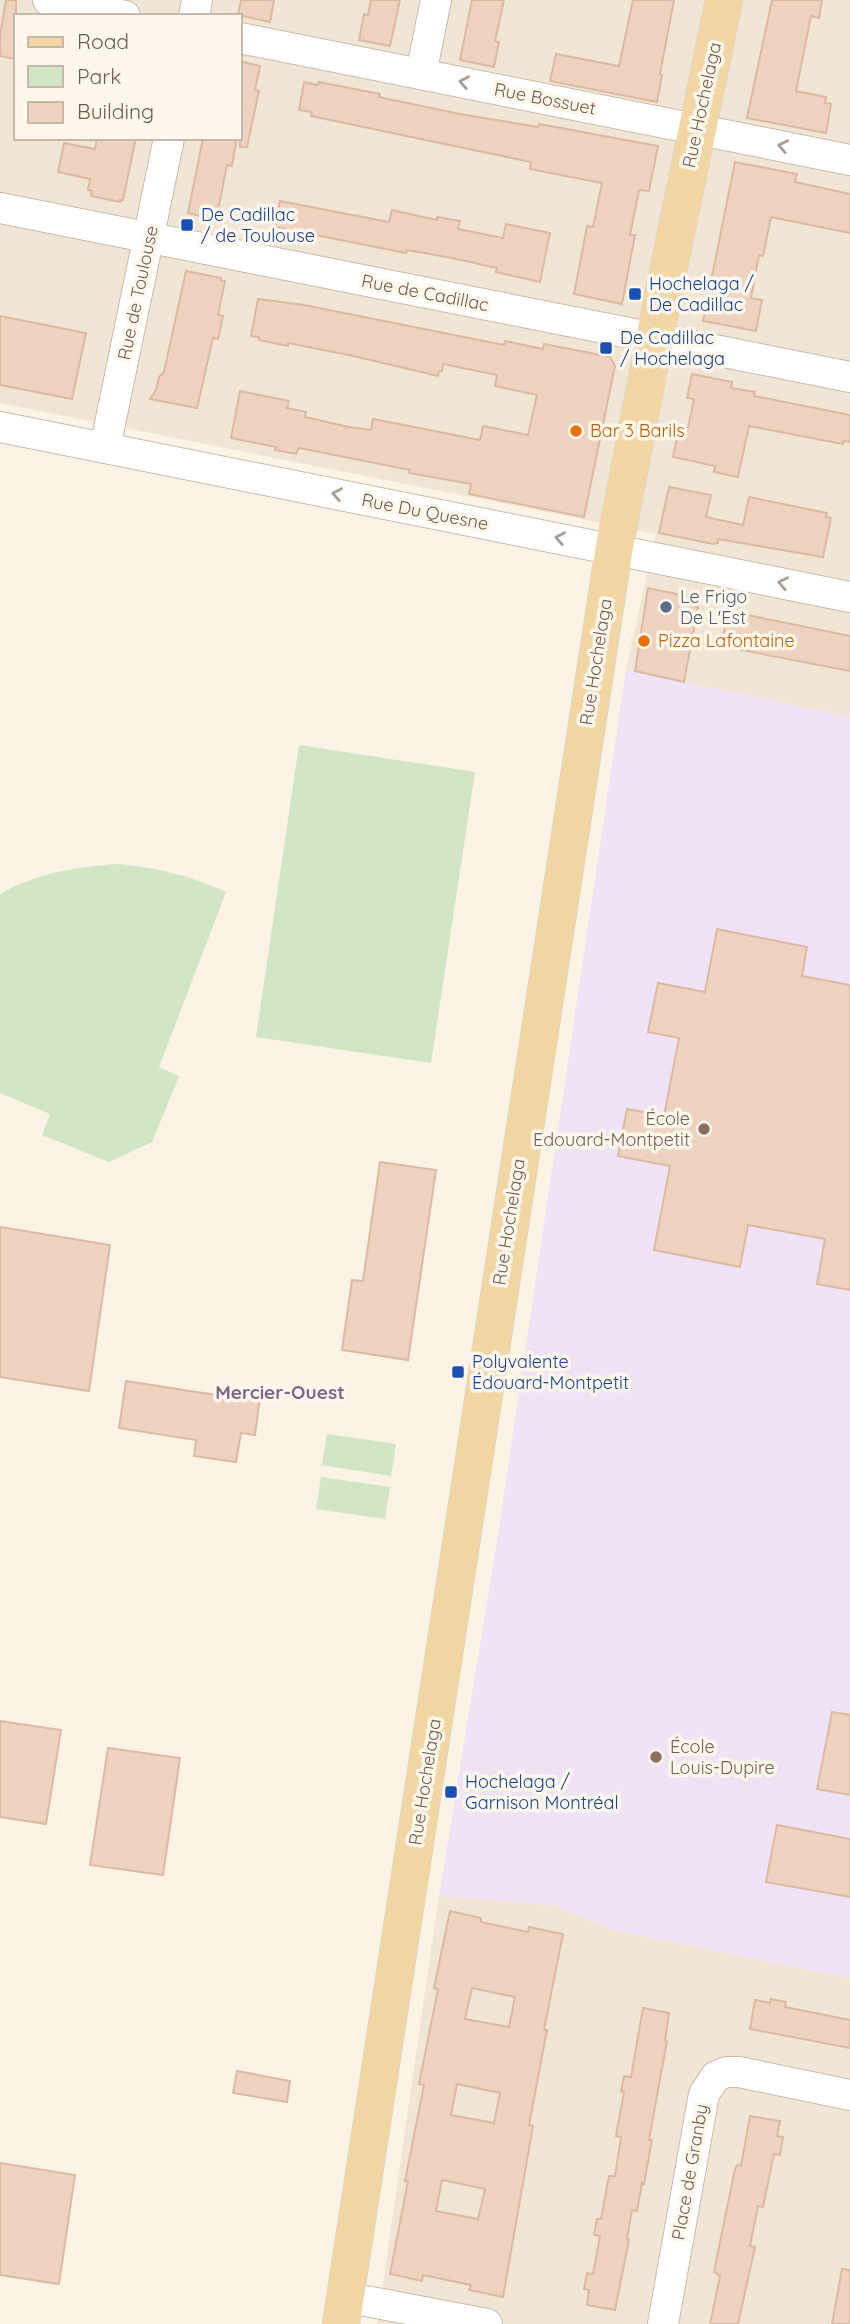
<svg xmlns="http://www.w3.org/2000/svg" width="850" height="2324" font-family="Quicksand,sans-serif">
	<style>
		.residential { fill: #f1e5d5; fill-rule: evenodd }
		.education { fill: #f0e3f6 }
		.green { fill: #d2e6c6 }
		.building { fill: #edd3c0; stroke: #debaa2; stroke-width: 2; fill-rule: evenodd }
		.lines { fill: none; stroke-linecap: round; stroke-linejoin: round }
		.minor-casing { stroke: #cbbbad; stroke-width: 32 }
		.major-casing { stroke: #d7d1cd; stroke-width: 38 }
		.minor { stroke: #fff; stroke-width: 30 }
		.major { stroke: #f2d7a5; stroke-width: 37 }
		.oneway { stroke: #aa9d94 }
		.transit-dot { fill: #1a4fb4; stroke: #fdf7ec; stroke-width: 2.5 }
		.food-dot { fill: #e8710a; stroke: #fdf7ec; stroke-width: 2.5 }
		.service-dot { fill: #5c6f8a; stroke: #fdf7ec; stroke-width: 2.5 }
		.education-dot { fill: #8d6e63; stroke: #fdf7ec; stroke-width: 2.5 }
		.labels { text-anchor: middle; stroke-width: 7; stroke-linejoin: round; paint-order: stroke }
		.street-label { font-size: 18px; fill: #715b4d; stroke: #fdf7ec }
		.transit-label { font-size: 18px; fill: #164399; stroke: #fdf7ec; text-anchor: start }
		.food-label { font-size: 18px; fill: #c56008; stroke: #fdf7ec; text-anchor: start }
		.service-label { font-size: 18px; fill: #4e5e75; stroke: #fdf7ec; text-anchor: start }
		.education-label { font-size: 18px; fill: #785e54; stroke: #fdf7ec; text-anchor: end }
		.neighbourhood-label { font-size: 19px; font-weight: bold; fill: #80668c; stroke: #fdf7ec }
	</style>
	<rect width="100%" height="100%" fill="#faf3e6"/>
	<g class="residential">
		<path d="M0 0H850V717L626 670 656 534 0 403ZM16 16H240V138H16Z"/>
		<polygon points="439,1896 554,1905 613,1930 850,1978 850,2324 377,2324"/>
	</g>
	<polygon class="education" points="626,670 850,717 850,1978 613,1930 554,1905 439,1896 497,1541"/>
	<g class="green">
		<polygon points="299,745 475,772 431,1063 256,1037"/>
		<path d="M118 864C158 868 188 875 226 892L159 1067 179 1076 152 1142 109 1162 42 1135 50 1114 0 1093V894C36 873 77 867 118 864Z"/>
		<polygon points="327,1434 396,1444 391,1476 322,1465"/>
		<polygon points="321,1477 390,1487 385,1519 316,1509"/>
	</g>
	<g class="building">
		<polygon points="6,0 16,0 16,59 0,56 0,35"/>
		<polygon points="241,0 274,0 270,22 238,15"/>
		<polygon points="371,0 400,0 390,46 359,40 364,14 368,15"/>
		<polygon points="472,0 504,0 495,41 499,42 494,67 460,60"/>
		<polygon points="633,0 674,0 660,74 662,75 657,102 550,81 556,54 619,66"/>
		<polygon points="772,0 822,0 819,18 811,16 796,91 826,97 825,103 831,104 826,133 747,118"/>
		<polygon points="240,61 260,66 255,90 259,91 247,147 240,147"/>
		<polygon points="304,82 318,85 319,82 380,94 379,97 460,114 538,127 539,124 658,146 649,191 639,190 630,235 635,235 622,304 574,294 587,226 593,227 602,183 530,169 531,162 311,116 312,112 299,110"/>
		<polygon points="97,138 134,138 135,142 123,200 120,200 120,202 91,196 92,191 88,190 90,179 58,172 64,143 95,149"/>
		<polygon points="203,138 237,138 232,166 227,165 216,220 188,213"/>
		<polygon points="735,162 797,174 795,182 850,194 850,233 771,217 763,256 759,255 751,298 762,300 756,331 703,321"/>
		<polygon points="280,201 389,222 392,210 437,220 437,217 460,221 458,229 503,238 506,224 550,233 540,282 496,272 497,268 452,258 407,250 406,253 275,227"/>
		<polygon points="186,271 221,278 221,281 225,281 218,315 223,316 218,339 213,338 197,408 150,399 156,390 159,377 164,372"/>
		<polygon points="258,299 304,305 504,345 505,341 543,349 544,344 610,357 615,366 584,517 469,494 471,484 409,473 410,470 299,448 296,454 275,450 276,447 231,438 240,391 289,401 287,408 306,412 305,417 349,427 371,430 373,419 480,440 483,426 528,435 537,395 495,386 497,375 443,364 442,371 439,371 438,376 349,355 288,343 288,346 259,340 259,337 251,336"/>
		<polygon points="0,316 86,333 72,399 0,385"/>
		<polygon points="692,374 732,382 731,388 755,392 754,396 850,415 850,442 843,441 843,444 749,426 738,477 714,472 715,466 673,457 679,427 688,428 694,399 687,398"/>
		<polygon points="669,487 711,495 706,517 743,525 749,497 827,513 826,517 831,518 823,557 718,539 718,543 713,544 659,533"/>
		<polygon points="648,588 696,598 695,607 698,607 684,682 635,671"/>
		<polygon points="728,611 850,636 850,671 721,646"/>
		<polygon points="717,929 807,947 802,976 850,985 850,1290 817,1284 825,1239 748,1225 740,1267 654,1250 670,1166 618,1156 627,1109 664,1116 679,1038 648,1032 658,983 705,992"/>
		<polygon points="380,1162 436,1170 408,1360 342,1350 352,1280 363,1281"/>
		<polygon points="0,1227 110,1245 89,1391 0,1377"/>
		<polygon points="126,1381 229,1397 230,1392 260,1397 255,1435 241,1433 236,1462 194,1456 196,1440 119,1428"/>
		<polygon points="832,1712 850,1715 850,1795 817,1789"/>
		<polygon points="0,1721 61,1730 46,1824 0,1817"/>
		<polygon points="108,1748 180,1758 163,1875 90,1865"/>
		<polygon points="777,1825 850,1839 850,1897 766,1882"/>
		<path d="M450 1911 481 1918V1922L528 1932 529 1927 563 1934 544 2030H547L529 2125 533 2126 503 2297 469 2290 471 2285 423 2275 422 2281 390 2274 408 2181H405L424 2085 419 2084 438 1989 434 1988ZM472 1988 515 1997 509 2027 465 2019ZM457 2084 500 2093 494 2123 451 2115ZM442 2180 485 2189 478 2219 436 2211Z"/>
		<polygon points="771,1999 786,2002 785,2007 850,2020 850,2048 750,2029 755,2000 770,2003"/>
		<polygon points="643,2008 669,2013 665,2040 667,2041 649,2140 652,2140 644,2184 642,2183 637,2211 632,2210 627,2239 629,2240 615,2310 587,2305 589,2290 584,2289 587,2273 593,2274 600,2236 594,2235 597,2219 601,2219 609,2176 615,2176 621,2137 616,2136 624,2092 621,2091 624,2076 631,2077"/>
		<polygon points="237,2071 290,2081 287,2102 233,2093"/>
		<polygon points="750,2116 780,2121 777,2136 783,2137 780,2155 774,2154 763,2207 758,2206 750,2246 755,2247 738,2324 710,2324 720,2276 714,2272 720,2242 735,2169 737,2165 741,2166"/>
		<polygon points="0,2163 75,2175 59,2284 0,2275"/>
		<polygon points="842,2269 850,2270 850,2324 832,2324"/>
	</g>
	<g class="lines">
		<g class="minor-casing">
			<g id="minor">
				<polyline points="48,0 125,16"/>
				<polyline points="194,16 197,0"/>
				<polyline points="240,38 850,160"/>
				<polyline points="421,74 436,0"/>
				<polyline points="0,208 850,377"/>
				<polyline points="0,427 850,597"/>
				<polyline points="105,448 169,138"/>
				<polyline points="345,2297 487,2324"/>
				<polyline points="663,2324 704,2094 716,2076 727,2072 739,2072 850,2095"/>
			</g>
		</g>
		<g class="major-casing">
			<polyline id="major" points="341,2324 614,549 661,306 724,0"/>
		</g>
		<use href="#minor" class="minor"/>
		<use href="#major" class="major"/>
	</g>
	<defs><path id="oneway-chevron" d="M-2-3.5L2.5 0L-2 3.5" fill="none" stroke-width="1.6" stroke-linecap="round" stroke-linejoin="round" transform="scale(1.75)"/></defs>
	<g class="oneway">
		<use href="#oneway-chevron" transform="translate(464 82) rotate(-169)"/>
		<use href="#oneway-chevron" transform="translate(783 146) rotate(-168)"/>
		<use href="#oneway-chevron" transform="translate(337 494) rotate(-169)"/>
		<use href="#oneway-chevron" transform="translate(560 538) rotate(-169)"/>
		<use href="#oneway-chevron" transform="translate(783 583) rotate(-168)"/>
	</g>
	<g class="transit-dot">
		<rect x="180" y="218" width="14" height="14" rx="3.5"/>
		<rect x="628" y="287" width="14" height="14" rx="3.5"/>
		<rect x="599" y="341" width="14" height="14" rx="3.5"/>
		<rect x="451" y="1365" width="14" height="14" rx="3.5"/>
		<rect x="444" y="1785" width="14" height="14" rx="3.5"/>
	</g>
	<g class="food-dot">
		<circle cx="576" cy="431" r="7"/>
		<circle cx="644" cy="641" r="7"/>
	</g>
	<circle class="service-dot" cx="666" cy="607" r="7"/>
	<g class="education-dot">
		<circle cx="704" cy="1129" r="7"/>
		<circle cx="656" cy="1757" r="7"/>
	</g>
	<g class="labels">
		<g class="street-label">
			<text transform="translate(545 99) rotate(11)" y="6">Rue Bossuet</text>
			<text transform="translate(702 105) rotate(-78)" y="6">Rue Hochelaga</text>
			<text transform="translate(138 293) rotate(-78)" y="6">Rue de Toulouse</text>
			<text transform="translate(425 293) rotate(11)" y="6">Rue de Cadillac</text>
			<text transform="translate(425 512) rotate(11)" y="6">Rue Du Quesne</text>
			<text transform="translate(596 662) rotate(-81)" y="6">Rue Hochelaga</text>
			<text transform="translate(509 1222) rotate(-81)" y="6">Rue Hochelaga</text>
			<text transform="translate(425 1782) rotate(-81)" y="6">Rue Hochelaga</text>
			<text transform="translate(690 2172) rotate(-80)" y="6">Place de Granby</text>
		</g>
		<g class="transit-label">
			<text x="201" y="221">De Cadillac<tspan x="201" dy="21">/ de Toulouse</tspan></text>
			<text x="649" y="290">Hochelaga /<tspan x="649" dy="21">De Cadillac</tspan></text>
			<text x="620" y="344">De Cadillac<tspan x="620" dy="21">/ Hochelaga</tspan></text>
			<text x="472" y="1368">Polyvalente<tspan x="472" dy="21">Édouard-Montpetit</tspan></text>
			<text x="465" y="1788">Hochelaga /<tspan x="465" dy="21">Garnison Montréal</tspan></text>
		</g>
		<g class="food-label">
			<text x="590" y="437">Bar 3 Barils</text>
			<text x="658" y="647">Pizza Lafontaine</text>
		</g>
		<g class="service-label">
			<text x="680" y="603">Le Frigo<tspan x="680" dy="21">De L'Est</tspan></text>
		</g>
		<g class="education-label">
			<text x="690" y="1125">École<tspan x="690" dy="21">Edouard-Montpetit</tspan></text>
			<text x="670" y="1753" text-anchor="start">École<tspan x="670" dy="21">Louis-Dupire</tspan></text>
		</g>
		<g class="neighbourhood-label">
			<text x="280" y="1399">Mercier-Ouest</text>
		</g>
	</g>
	<rect x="14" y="14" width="228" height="126" fill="#fdf7ec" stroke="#c5b9ac" stroke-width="2"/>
	<rect x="28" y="37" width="35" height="10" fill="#f2d7a5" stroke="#c5b9ac" stroke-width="2"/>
	<text x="77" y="49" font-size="21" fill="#715b4d">Road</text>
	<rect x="28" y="66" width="35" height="21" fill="#d2e6c6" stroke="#c5b9ac" stroke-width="2"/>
	<text x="77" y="84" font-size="21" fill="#715b4d">Park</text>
	<rect x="28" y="102" width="35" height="21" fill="#edd3c0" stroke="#c5b9ac" stroke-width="2"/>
	<text x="77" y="119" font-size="21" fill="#715b4d">Building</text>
</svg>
